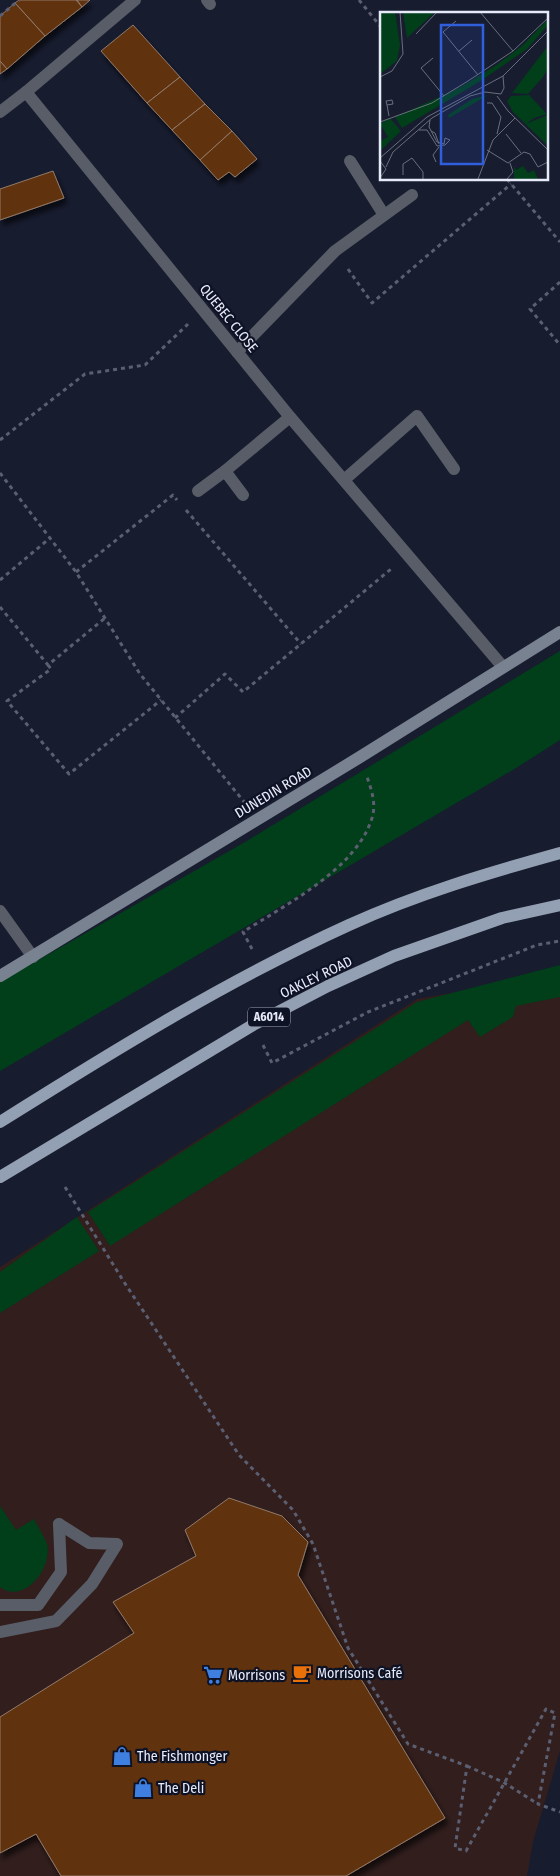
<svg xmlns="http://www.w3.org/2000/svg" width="560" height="1876" font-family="'Fira Sans Condensed',sans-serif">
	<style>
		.commercial { fill: #311e1d }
		.green { fill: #003f19 }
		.building { fill: #60330d; stroke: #927a6b; filter: url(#shadow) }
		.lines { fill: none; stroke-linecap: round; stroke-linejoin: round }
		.path { stroke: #5b5f71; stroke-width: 3; stroke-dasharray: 4 4; stroke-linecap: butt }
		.lane { stroke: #585d67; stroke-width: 12 }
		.street { stroke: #585d67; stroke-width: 12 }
		.secondary { stroke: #798291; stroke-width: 12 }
		.primary { stroke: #939fb2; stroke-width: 12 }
		.labels { text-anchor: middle; stroke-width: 4.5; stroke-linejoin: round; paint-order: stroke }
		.shield { fill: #0e1225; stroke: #a6aab9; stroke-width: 1 }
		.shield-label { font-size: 12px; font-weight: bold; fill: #e7ebf9 }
		.street-label { font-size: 14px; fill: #e7ebf9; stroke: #0e1225 }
		.poi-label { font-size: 14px; fill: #e7ebf9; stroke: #0e1225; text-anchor: start }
		.inset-road { fill: none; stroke: #6a6f80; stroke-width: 1 }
		.view { fill: #315edb; fill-opacity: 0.15; stroke: #315edb; stroke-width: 2.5 }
		.inset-edge { fill: none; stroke: #e7ebf9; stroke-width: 2.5 }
	</style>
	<defs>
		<filter id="shadow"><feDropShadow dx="3" dy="5.5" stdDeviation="2.5" flood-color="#0009"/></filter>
	</defs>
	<rect width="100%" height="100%" fill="#171c2f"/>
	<polygon class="commercial" points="560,974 560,1751 533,1842 527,1876 0,1876 0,1267 417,999"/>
	<g class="green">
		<polygon points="560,651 560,740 516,768 0,1071 0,982 245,842"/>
		<polygon points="560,965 560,997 516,1006 513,1017 480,1037 468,1020 110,1246 88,1212 417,1002"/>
		<polygon points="77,1217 99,1251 0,1313 0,1272"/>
		<path d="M0 1506 16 1530 34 1519C38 1527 44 1536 47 1544 53 1568 24 1605 0 1587Z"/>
	</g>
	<g class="building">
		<polygon points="19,0 76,0 82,7 45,36 15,3"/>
		<polygon points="77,0 90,0 82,7"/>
		<polygon points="15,3 45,36 7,69 0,61 0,16"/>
		<polygon points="133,25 180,77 147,103 101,51"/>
		<polygon points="0,61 7,69 0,74"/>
		<polygon points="180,77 205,104 172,130 147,103"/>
		<polygon points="205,104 232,131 200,160 172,130"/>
		<polygon points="232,131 257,159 235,177 229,172 218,180 200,160"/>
		<polygon points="53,171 64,198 0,220 0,189"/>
		<polygon points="229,1498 282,1516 308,1542 298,1575 445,1818 346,1876 61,1876 36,1834 0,1853 0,1717 134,1633 113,1602 196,1556 185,1530"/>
	</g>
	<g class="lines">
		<g class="path">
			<polyline points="359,0 381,27"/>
			<polyline points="0,16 19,0"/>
			<polyline points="507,179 560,242"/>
			<polyline points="348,269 372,303 511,184"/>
			<polyline points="560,282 530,309 560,345"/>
			<polyline points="0,440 85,374 145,365 188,324"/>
			<polyline points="0,473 76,572 140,674 245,803"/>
			<polyline points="186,510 301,644"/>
			<polyline points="76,572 173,495 177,500"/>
			<polyline points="0,580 50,538"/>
			<polyline points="0,607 48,665 105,618"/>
			<polyline points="48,665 51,669 7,701 69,774 161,700"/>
			<polyline points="175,718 225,674 243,692 391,569"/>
			<path d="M252 949 243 932C285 905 354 870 371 821 377 806 372 791 367 777"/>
			<polyline points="263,1045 272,1063 368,1012 537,945 560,941"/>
			<polyline points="65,1187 124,1282 239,1455 293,1510 313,1544 348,1648 408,1744 467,1766 455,1848 466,1851 546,1709 555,1713 538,1804 560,1812"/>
			<polyline points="467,1766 503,1782 538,1804"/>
		</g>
		<g class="lane">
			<polyline points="207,0 210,4"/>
			<polyline points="225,471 290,417"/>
			<polyline points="344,480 417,416 454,469"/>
			<polyline points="198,491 225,471 243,495"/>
			<polyline points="0,1605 38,1605 61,1572 59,1524"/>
			<polyline points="0,1632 56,1621 92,1584 117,1544 89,1543 59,1524"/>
		</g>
		<g class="street">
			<polyline points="135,0 26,92 290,417 503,667"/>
			<polyline points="0,112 26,92"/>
			<polyline points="350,161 384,215"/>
			<polyline points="237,352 335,251 412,195"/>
			<polyline points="0,911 33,957"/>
		</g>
		<polyline class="secondary" points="0,976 360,757 560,632"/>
		<g class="primary">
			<path d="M0 1122C113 1051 228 980 349 925 417 894 488 873 560 853"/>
			<polyline points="0,1177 253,1025 328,986 394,956 502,918 560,905"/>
		</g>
	</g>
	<defs>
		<g id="cafe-bare" transform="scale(1.5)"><path d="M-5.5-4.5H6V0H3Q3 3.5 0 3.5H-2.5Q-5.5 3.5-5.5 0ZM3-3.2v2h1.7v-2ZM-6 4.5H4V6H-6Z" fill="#e8710a" stroke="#0e1225" stroke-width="2.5" paint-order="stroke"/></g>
		<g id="supermarket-bare" transform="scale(1.5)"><path d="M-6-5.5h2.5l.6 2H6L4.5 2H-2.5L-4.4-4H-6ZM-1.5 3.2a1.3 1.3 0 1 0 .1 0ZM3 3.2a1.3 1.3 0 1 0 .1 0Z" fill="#3f7fe0" stroke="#0e1225" stroke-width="2.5" paint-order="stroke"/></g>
		<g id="shop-bare" transform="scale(1.5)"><path d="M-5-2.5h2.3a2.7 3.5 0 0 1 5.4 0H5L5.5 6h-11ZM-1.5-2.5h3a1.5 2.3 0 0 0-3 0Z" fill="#3f7fe0" stroke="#0e1225" stroke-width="2.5" paint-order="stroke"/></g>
	</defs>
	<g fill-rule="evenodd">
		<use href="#cafe-bare" x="302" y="1673"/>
		<use href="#supermarket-bare" x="213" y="1675"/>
		<use href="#shop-bare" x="122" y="1756"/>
		<use href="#shop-bare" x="143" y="1788"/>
	</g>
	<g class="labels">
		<rect class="shield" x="248" y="1007.5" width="42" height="19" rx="4"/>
		<g class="shield-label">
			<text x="269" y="1021">A6014</text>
		</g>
		<g class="street-label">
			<text transform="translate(229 318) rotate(51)" y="5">QUEBEC CLOSE</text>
			<text transform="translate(273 792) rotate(-31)" y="5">DUNEDIN ROAD</text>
			<text transform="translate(316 977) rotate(-26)" y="5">OAKLEY ROAD</text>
		</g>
		<g class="poi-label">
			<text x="317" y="1678">Morrisons Café</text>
			<text x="228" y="1680">Morrisons</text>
			<text x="137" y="1761">The Fishmonger</text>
			<text x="158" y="1793">The Deli</text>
		</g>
	</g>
	<g transform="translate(380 12)">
		<rect width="168" height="168" fill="#171c2f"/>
		<path d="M0 0H15L20 33 17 49 0 62ZM23 0H55L27 26ZM167 8V14L147 37 99 70 22 116 15 105 79 76 115 54 142 34ZM167 35V58L163 65 148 82 132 81ZM108 83 69 106 68 103 92 87ZM149 83 167 102 154 106 146 112 167 103V133L133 100 127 89 131 84ZM10 106 21 119 0 139V129L8 125 0 112ZM134 154 136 158 143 154 148 161 154 158 158 167H134Z" fill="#003f19"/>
		<path class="inset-road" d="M100 0 133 39M76 9 63 20 98 63M36 22 57 0M79 39 92 28M53 46 41 56 64 84M0 65 12 59 23 42 20 0M117 84 128 99 168 138M107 91H112L121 105 117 122M7 93 13 92 12 88 6 89 7 93 9 104M0 110 52 91 88 69 133 39 168 6M39 118H47L57 134 65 133 70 128 65 126 64 132 57 130 49 115 50 108M51 119 55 121 59 132M126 122 141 141M107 138 128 151 144 140 150 142 158 155 168 150M0 146 47 105 123 64 168 19M0 149 6 157 0 166M56 150 53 143 59 135M6 155 13 140 52 106 90 84 105 80 121 82 124 76 123 64M23 163V152L32 146 43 160V167M98 167 113 128 135 106M127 167 133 160 130 151"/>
		<path class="view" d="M61 13H103V152H61Z"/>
		<rect width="168" height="168" class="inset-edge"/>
	</g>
</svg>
